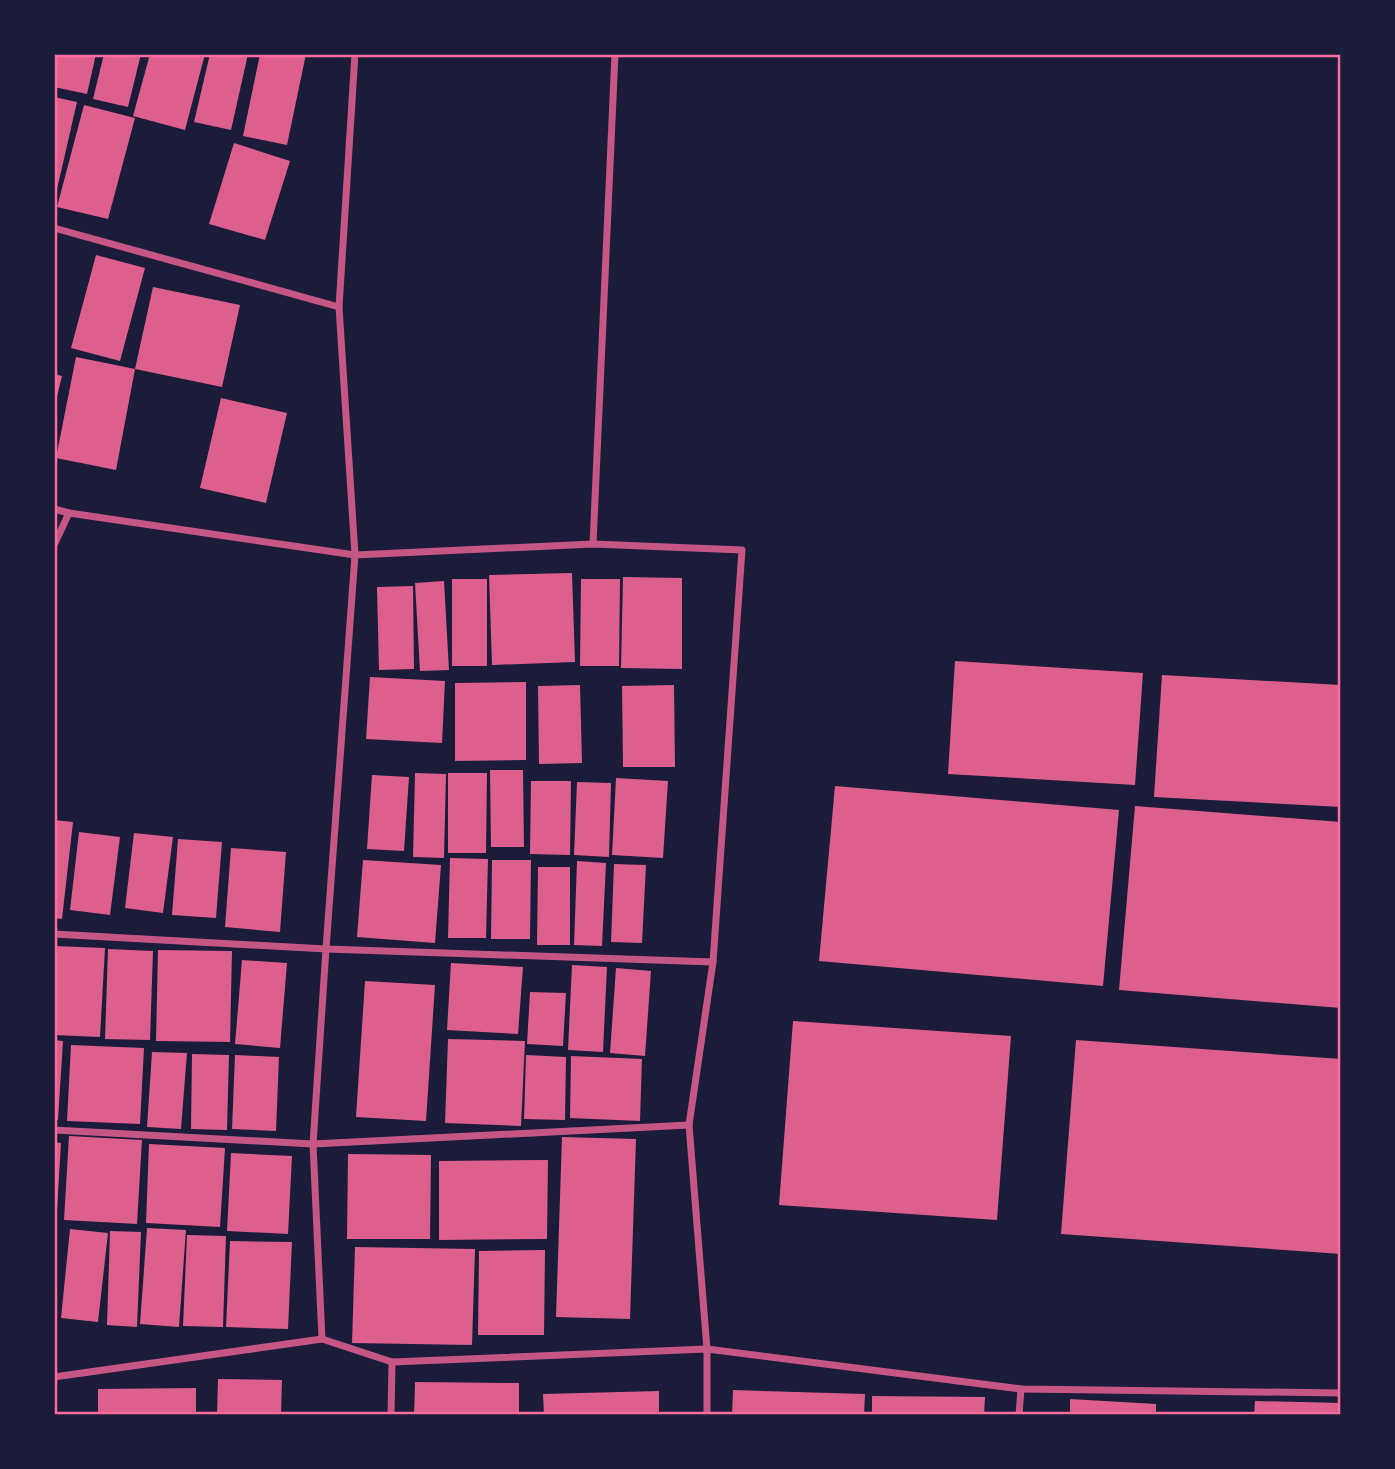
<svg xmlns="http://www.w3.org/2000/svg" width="1395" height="1469" font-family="Poppins,sans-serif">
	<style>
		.building { fill: #dd5f8e }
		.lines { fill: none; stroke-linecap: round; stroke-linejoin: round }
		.minor { stroke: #c65784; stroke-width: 7 }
		.neatline { fill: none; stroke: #ff6b9d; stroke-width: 2.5 }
	</style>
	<rect width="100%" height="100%" fill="#1b1b3a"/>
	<g class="building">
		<polygon points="54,54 96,54 87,94 54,87"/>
		<polygon points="104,54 141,54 128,107 93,99"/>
		<polygon points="150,54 205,54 185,130 133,116"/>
		<polygon points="210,54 248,54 231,130 194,122"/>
		<polygon points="260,54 306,54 287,145 243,136"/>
		<polygon points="54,97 77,102 55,198 54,198"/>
		<polygon points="84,105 135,118 108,219 57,207"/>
		<polygon points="234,143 290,161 265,240 209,224"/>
		<polygon points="96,255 145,268 120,361 71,348"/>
		<polygon points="153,287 240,305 222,387 135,369"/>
		<polygon points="76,357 135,369 116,470 56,458"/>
		<polygon points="54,374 62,376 55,405 54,405"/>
		<polygon points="221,398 287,413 266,503 200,488"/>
		<polygon points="572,573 575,662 492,665 489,575"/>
		<polygon points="623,577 682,578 682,669 621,668"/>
		<rect x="452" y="579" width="35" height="87"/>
		<polygon points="581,579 620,579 619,666 580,666"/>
		<polygon points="444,581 449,670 420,671 415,583"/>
		<polygon points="413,586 414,669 379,670 377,587"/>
		<polygon points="955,661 1143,673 1135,785 948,774"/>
		<polygon points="1162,675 1341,685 1341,807 1154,797"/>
		<polygon points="370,677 445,681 442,743 366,739"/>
		<polygon points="526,682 526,760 455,761 455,683"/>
		<polygon points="580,685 582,763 539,764 538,686"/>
		<polygon points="674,685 675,767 623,767 622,686"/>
		<polygon points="490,770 523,770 524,847 491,847"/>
		<polygon points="415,773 446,774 444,858 413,857"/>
		<polygon points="448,773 487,773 486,853 448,853"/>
		<polygon points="372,775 409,777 404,851 367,849"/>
		<polygon points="616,778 668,781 663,858 612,855"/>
		<polygon points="531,781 571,781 570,855 530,854"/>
		<polygon points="577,782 611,783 609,857 574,855"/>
		<polygon points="835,786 1119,810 1103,986 819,961"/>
		<polygon points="1135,806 1341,822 1341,1008 1119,990"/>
		<polygon points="54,820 73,822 62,919 54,918"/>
		<polygon points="79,832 120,837 110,915 70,910"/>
		<polygon points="134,833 173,837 163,913 125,908"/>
		<polygon points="178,839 222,842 216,918 172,915"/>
		<polygon points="231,848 286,852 280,932 225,927"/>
		<polygon points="450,858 488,859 486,938 448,938"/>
		<polygon points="363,860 441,865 435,943 357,937"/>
		<polygon points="492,860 531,860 530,939 491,939"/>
		<polygon points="577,861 606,863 602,946 574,945"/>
		<polygon points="614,864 646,865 642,943 611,942"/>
		<polygon points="538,867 570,867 570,945 537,945"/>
		<polygon points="54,946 105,948 100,1037 54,1035"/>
		<polygon points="108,949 153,951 150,1040 105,1039"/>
		<polygon points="158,950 232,951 230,1042 156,1041"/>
		<polygon points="242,960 287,963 280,1048 235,1044"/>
		<polygon points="451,963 523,967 518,1034 447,1030"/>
		<polygon points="572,965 607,967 603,1052 568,1050"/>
		<polygon points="616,968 651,971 645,1056 610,1053"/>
		<polygon points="365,981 435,985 426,1121 356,1117"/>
		<polygon points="530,992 566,993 563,1046 527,1044"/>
		<polygon points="793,1021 1011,1036 997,1220 779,1205"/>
		<polygon points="448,1039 525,1041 521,1126 445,1123"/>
		<polygon points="54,1040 63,1041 58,1120 54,1119"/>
		<polygon points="1076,1040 1341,1059 1341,1254 1061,1234"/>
		<polygon points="71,1045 144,1048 140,1124 67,1121"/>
		<polygon points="152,1052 187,1053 181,1129 147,1127"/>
		<polygon points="192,1054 229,1055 227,1130 191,1129"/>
		<polygon points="235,1055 279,1057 276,1131 232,1129"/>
		<polygon points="526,1055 566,1057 565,1120 524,1119"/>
		<polygon points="571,1056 642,1059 640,1121 570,1118"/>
		<polygon points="69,1136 142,1140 137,1224 64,1220"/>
		<polygon points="562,1137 636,1139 630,1319 556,1317"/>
		<polygon points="54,1142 61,1143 56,1227 54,1227"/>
		<polygon points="149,1144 225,1148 220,1227 146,1223"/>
		<polygon points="231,1153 292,1156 288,1234 227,1231"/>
		<polygon points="348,1154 431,1155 430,1239 347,1239"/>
		<polygon points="548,1160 547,1239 439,1240 439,1161"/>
		<polygon points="147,1228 186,1230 179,1327 140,1324"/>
		<polygon points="70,1229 108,1233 98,1322 61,1318"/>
		<polygon points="110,1231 141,1232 137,1327 107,1325"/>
		<polygon points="187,1235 226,1236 223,1327 183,1326"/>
		<polygon points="230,1241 292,1242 288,1329 226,1327"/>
		<polygon points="355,1247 475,1249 472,1345 352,1343"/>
		<polygon points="545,1250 544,1335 478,1335 479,1251"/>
		<polygon points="218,1379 282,1380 281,1415 217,1415"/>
		<polygon points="415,1382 519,1383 519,1415 414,1415"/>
		<polygon points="196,1388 196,1415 98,1415 98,1389"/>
		<polygon points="733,1390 865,1394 864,1415 732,1415"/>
		<polygon points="659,1391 659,1415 544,1415 543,1394"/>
		<polygon points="872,1396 985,1397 984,1415 872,1415"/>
		<polygon points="1070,1399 1156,1404 1156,1415 1070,1415"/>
		<polygon points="1255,1401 1341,1403 1341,1415 1254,1415"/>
	</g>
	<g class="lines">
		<g class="minor">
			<polyline points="54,228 339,307 355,555 326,949 713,962"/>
			<polyline points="339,307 355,54"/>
			<polyline points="54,509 69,513 355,555 593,544 742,550 713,962 689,1125 707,1349 707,1415"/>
			<polyline points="593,544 615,54"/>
			<polyline points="54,545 69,513"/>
			<polyline points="54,934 326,949 313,1144 322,1339"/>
			<polyline points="54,1130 313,1144 689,1125"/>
			<polyline points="54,1377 322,1339 392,1362 707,1349 1021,1389 1341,1393"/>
			<polyline points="391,1415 392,1362"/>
			<polyline points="1019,1415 1021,1389"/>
		</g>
	</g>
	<rect width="1395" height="1469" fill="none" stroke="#1b1b3a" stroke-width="112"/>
	<rect x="56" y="56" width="1283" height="1357" class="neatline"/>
</svg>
